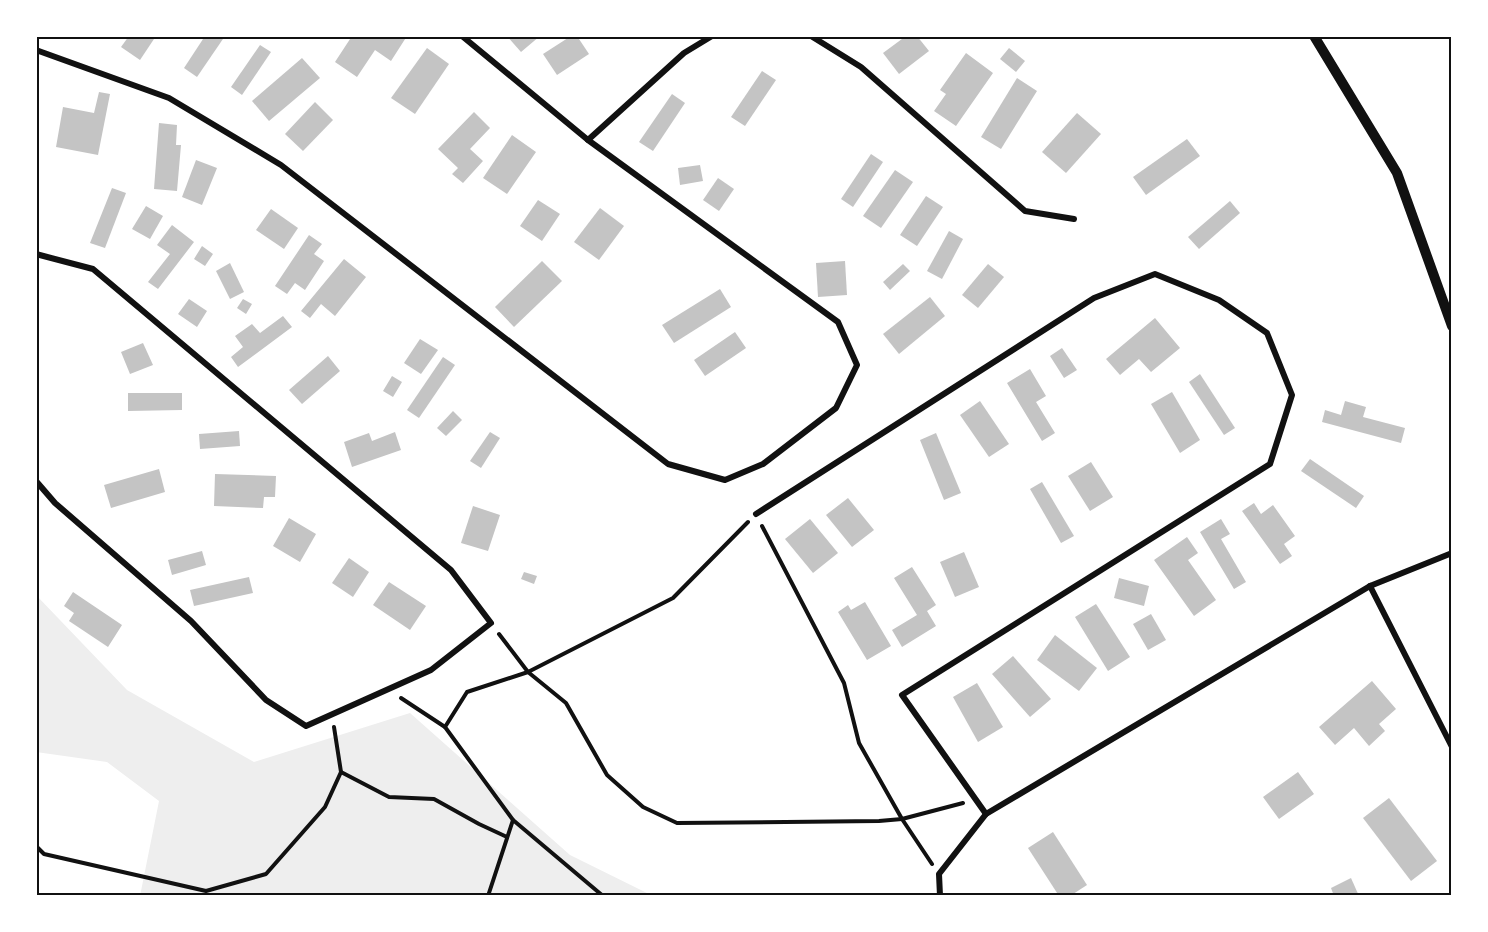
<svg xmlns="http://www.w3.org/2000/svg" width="1488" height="932" font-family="Jost,sans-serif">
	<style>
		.green { fill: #eee }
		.building { fill: #c4c4c4 }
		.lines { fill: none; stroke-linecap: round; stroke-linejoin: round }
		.path { stroke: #111; stroke-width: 4 }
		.minor { stroke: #111; stroke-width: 6 }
		.tertiary { stroke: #111; stroke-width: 10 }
		.neatline { fill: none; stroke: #111; stroke-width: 2 }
	</style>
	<rect width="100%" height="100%" fill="#fff"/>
	<polygon class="green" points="36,595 127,690 254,762 410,713 570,855 653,896 140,896 159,801 107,762 36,752"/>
	<g class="building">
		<polygon points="129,36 156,36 140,60 121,47"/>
		<polygon points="205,36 225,36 197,77 184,68"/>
		<polygon points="352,36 407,36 391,61 375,50 357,77 335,62"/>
		<polygon points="507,36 540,36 521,52"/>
		<polygon points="571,36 577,36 589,54 557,75 543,54"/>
		<polygon points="906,36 917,36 929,51 899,74 883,53"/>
		<polygon points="260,45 271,52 242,95 231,87"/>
		<polygon points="427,48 449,64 415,114 391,98"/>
		<polygon points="1009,48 1025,61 1016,72 1000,59"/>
		<polygon points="966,53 993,73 956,126 934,111 946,94 940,90"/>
		<polygon points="302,58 320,78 269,121 252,101"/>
		<polygon points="762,71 776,80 745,126 731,117"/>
		<polygon points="1017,78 1037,91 1001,149 981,137"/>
		<polygon points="99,92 110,94 98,155 56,147 63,107 94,113"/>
		<polygon points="672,94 685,103 653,151 639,142"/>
		<polygon points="315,102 333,120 303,151 285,134"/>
		<polygon points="474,112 490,128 470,149 483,161 463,183 452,174 458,168 438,149"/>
		<polygon points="1077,113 1101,134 1066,173 1042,152"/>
		<polygon points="159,123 177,125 176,145 181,145 177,191 154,189"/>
		<polygon points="512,135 536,152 507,194 483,178"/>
		<polygon points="1187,139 1200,156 1146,195 1133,177"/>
		<polygon points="871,154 883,162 853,207 841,199"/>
		<polygon points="196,160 217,168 202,205 182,197"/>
		<polygon points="700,165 703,181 680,185 678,168"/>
		<polygon points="895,170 913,182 881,228 863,216"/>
		<polygon points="718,178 734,189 719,211 703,200"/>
		<polygon points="112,188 126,193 105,248 90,243"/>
		<polygon points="926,196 943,207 917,246 900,235"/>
		<polygon points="538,200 560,214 542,241 520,226"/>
		<polygon points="1230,201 1240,213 1199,249 1188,237"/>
		<polygon points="146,206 163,216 150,239 132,229"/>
		<polygon points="600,208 624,226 599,260 574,242"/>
		<polygon points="271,209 298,228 284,249 256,230"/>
		<polygon points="172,225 194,242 158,289 148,282 170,254 157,245"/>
		<polygon points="949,231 963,239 942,279 927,271"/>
		<polygon points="309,235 322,244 314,254 324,261 305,290 295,283 287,294 275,286"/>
		<polygon points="202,246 213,254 205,266 194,259"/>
		<polygon points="344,259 366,277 335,316 321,304 310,318 301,311"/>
		<polygon points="542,261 562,281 514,327 495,307"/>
		<polygon points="845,261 847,295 818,297 816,263"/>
		<polygon points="230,263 244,292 230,299 216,271"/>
		<polygon points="903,264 910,271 890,290 883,282"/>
		<polygon points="988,264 1004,277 978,308 962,295"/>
		<polygon points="720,289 731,307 674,343 662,325"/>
		<polygon points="930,297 945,316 899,354 883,334"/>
		<polygon points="189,299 207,311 197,327 178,314"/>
		<polygon points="243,299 252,304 246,314 237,308"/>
		<polygon points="283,316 292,327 238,367 231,357 243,347 235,336 252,324 260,333"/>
		<polygon points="1155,318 1180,348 1151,372 1139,359 1120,375 1106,359"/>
		<polygon points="735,332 746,348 705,376 694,360"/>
		<polygon points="420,339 438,350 421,374 404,363"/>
		<polygon points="143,343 153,365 130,374 121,352"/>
		<polygon points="1062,348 1077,370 1064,378 1050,356"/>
		<polygon points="328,356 340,371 302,404 289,390"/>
		<polygon points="443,357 455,365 419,418 407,410"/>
		<polygon points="1030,369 1046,396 1036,402 1055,433 1042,441 1007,383"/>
		<polygon points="1200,374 1235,428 1224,435 1189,382"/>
		<polygon points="392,376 402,382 393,397 383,391"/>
		<polygon points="1172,392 1200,440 1180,453 1151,404"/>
		<polygon points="128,393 182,393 182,410 128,411"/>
		<polygon points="980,401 1009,444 989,457 960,415"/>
		<polygon points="1345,401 1366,407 1363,417 1405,428 1401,443 1322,422 1325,410 1341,415"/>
		<polygon points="453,411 462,420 446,436 437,428"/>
		<polygon points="239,431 240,446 200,449 199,434"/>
		<polygon points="395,432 401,450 352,467 344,442 369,433 372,441"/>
		<polygon points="490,432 500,438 481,468 470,461"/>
		<polygon points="936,433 961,493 944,500 920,440"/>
		<polygon points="1310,459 1364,496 1356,508 1301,471"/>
		<polygon points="1091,462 1113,497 1090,511 1068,476"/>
		<polygon points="159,469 165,492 111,508 104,485"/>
		<polygon points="215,474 276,476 275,497 264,497 263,508 214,506"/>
		<polygon points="1042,482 1074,536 1061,543 1030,489"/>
		<polygon points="848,498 874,530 852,547 826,515"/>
		<polygon points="1254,503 1261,514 1273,505 1295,536 1284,544 1292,556 1280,564 1242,511"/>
		<polygon points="473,506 500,515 488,551 461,543"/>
		<polygon points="289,518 316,534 300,562 273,546"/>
		<polygon points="810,519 838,553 813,573 785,539"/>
		<polygon points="1221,519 1230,534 1221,539 1246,582 1234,589 1200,532"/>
		<polygon points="1187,537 1198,553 1188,560 1216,600 1194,616 1154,560"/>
		<polygon points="202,551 206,565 172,575 168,560"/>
		<polygon points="964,552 979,587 955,597 940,562"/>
		<polygon points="349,558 369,572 353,597 332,583"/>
		<polygon points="912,567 936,605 927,611 936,626 902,647 892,630 917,615 894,578"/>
		<polygon points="524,572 537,576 534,584 521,579"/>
		<polygon points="249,577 253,593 194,606 190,590"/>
		<polygon points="1119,578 1149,586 1144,606 1114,598"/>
		<polygon points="389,582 426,606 410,630 373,605"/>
		<polygon points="73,592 122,625 108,647 69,621 74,613 64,606"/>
		<polygon points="865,602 891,646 867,660 838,612 848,605 851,610"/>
		<polygon points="1096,604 1130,657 1108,671 1075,617"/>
		<polygon points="1151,614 1166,640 1148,650 1133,624"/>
		<polygon points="1055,635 1097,668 1079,691 1037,660"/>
		<polygon points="1013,656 1051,699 1030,717 992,674"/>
		<polygon points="1372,681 1396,709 1379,724 1385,731 1369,746 1354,728 1335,745 1319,727"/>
		<polygon points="977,683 1003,727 978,742 953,697"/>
		<polygon points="1298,772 1314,794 1279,819 1263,797"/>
		<polygon points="1389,798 1437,861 1411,881 1363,818"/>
		<polygon points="1053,832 1087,885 1070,896 1059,896 1028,848"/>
		<polygon points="1351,878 1359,896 1334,896 1331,888"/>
	</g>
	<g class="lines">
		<g class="path">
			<polyline points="762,526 844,683 859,743 902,819 932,864"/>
			<polyline points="499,634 528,672 566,703 607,775 643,807 677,823 879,821 902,819 963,803"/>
			<polyline points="401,698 445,727"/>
			<polyline points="341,772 389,797 434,799 479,824 507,837"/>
			<polyline points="36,846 44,854 206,891 266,874 325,807 341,772 334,727"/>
			<polyline points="488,896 513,820"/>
			<polyline points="603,896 513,820 445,727 467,692 528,672 673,598 748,522"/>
		</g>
		<g class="minor">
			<polyline points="462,36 588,140 684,53 712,36"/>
			<polyline points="811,36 861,67 1025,211 1074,219"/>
			<polyline points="36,50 169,98 281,165 668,464 725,480 763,464 836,408 857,365 838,322 588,140"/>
			<polyline points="36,254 93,269 451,570 491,623 431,670 306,726 266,700 191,621 55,503 36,481"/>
			<polyline points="756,514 1094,298 1155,274 1219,300 1267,333 1292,395 1270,464 902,695 986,814"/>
			<polyline points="1370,586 1452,747"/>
			<polyline points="940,896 939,874 986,814 1370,586 1452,553"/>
		</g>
		<polyline class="tertiary" points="1314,36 1397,173 1452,326"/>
	</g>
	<rect width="1488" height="932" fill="none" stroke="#ffffff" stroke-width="75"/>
	<rect x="38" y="38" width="1412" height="856" class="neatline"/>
</svg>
